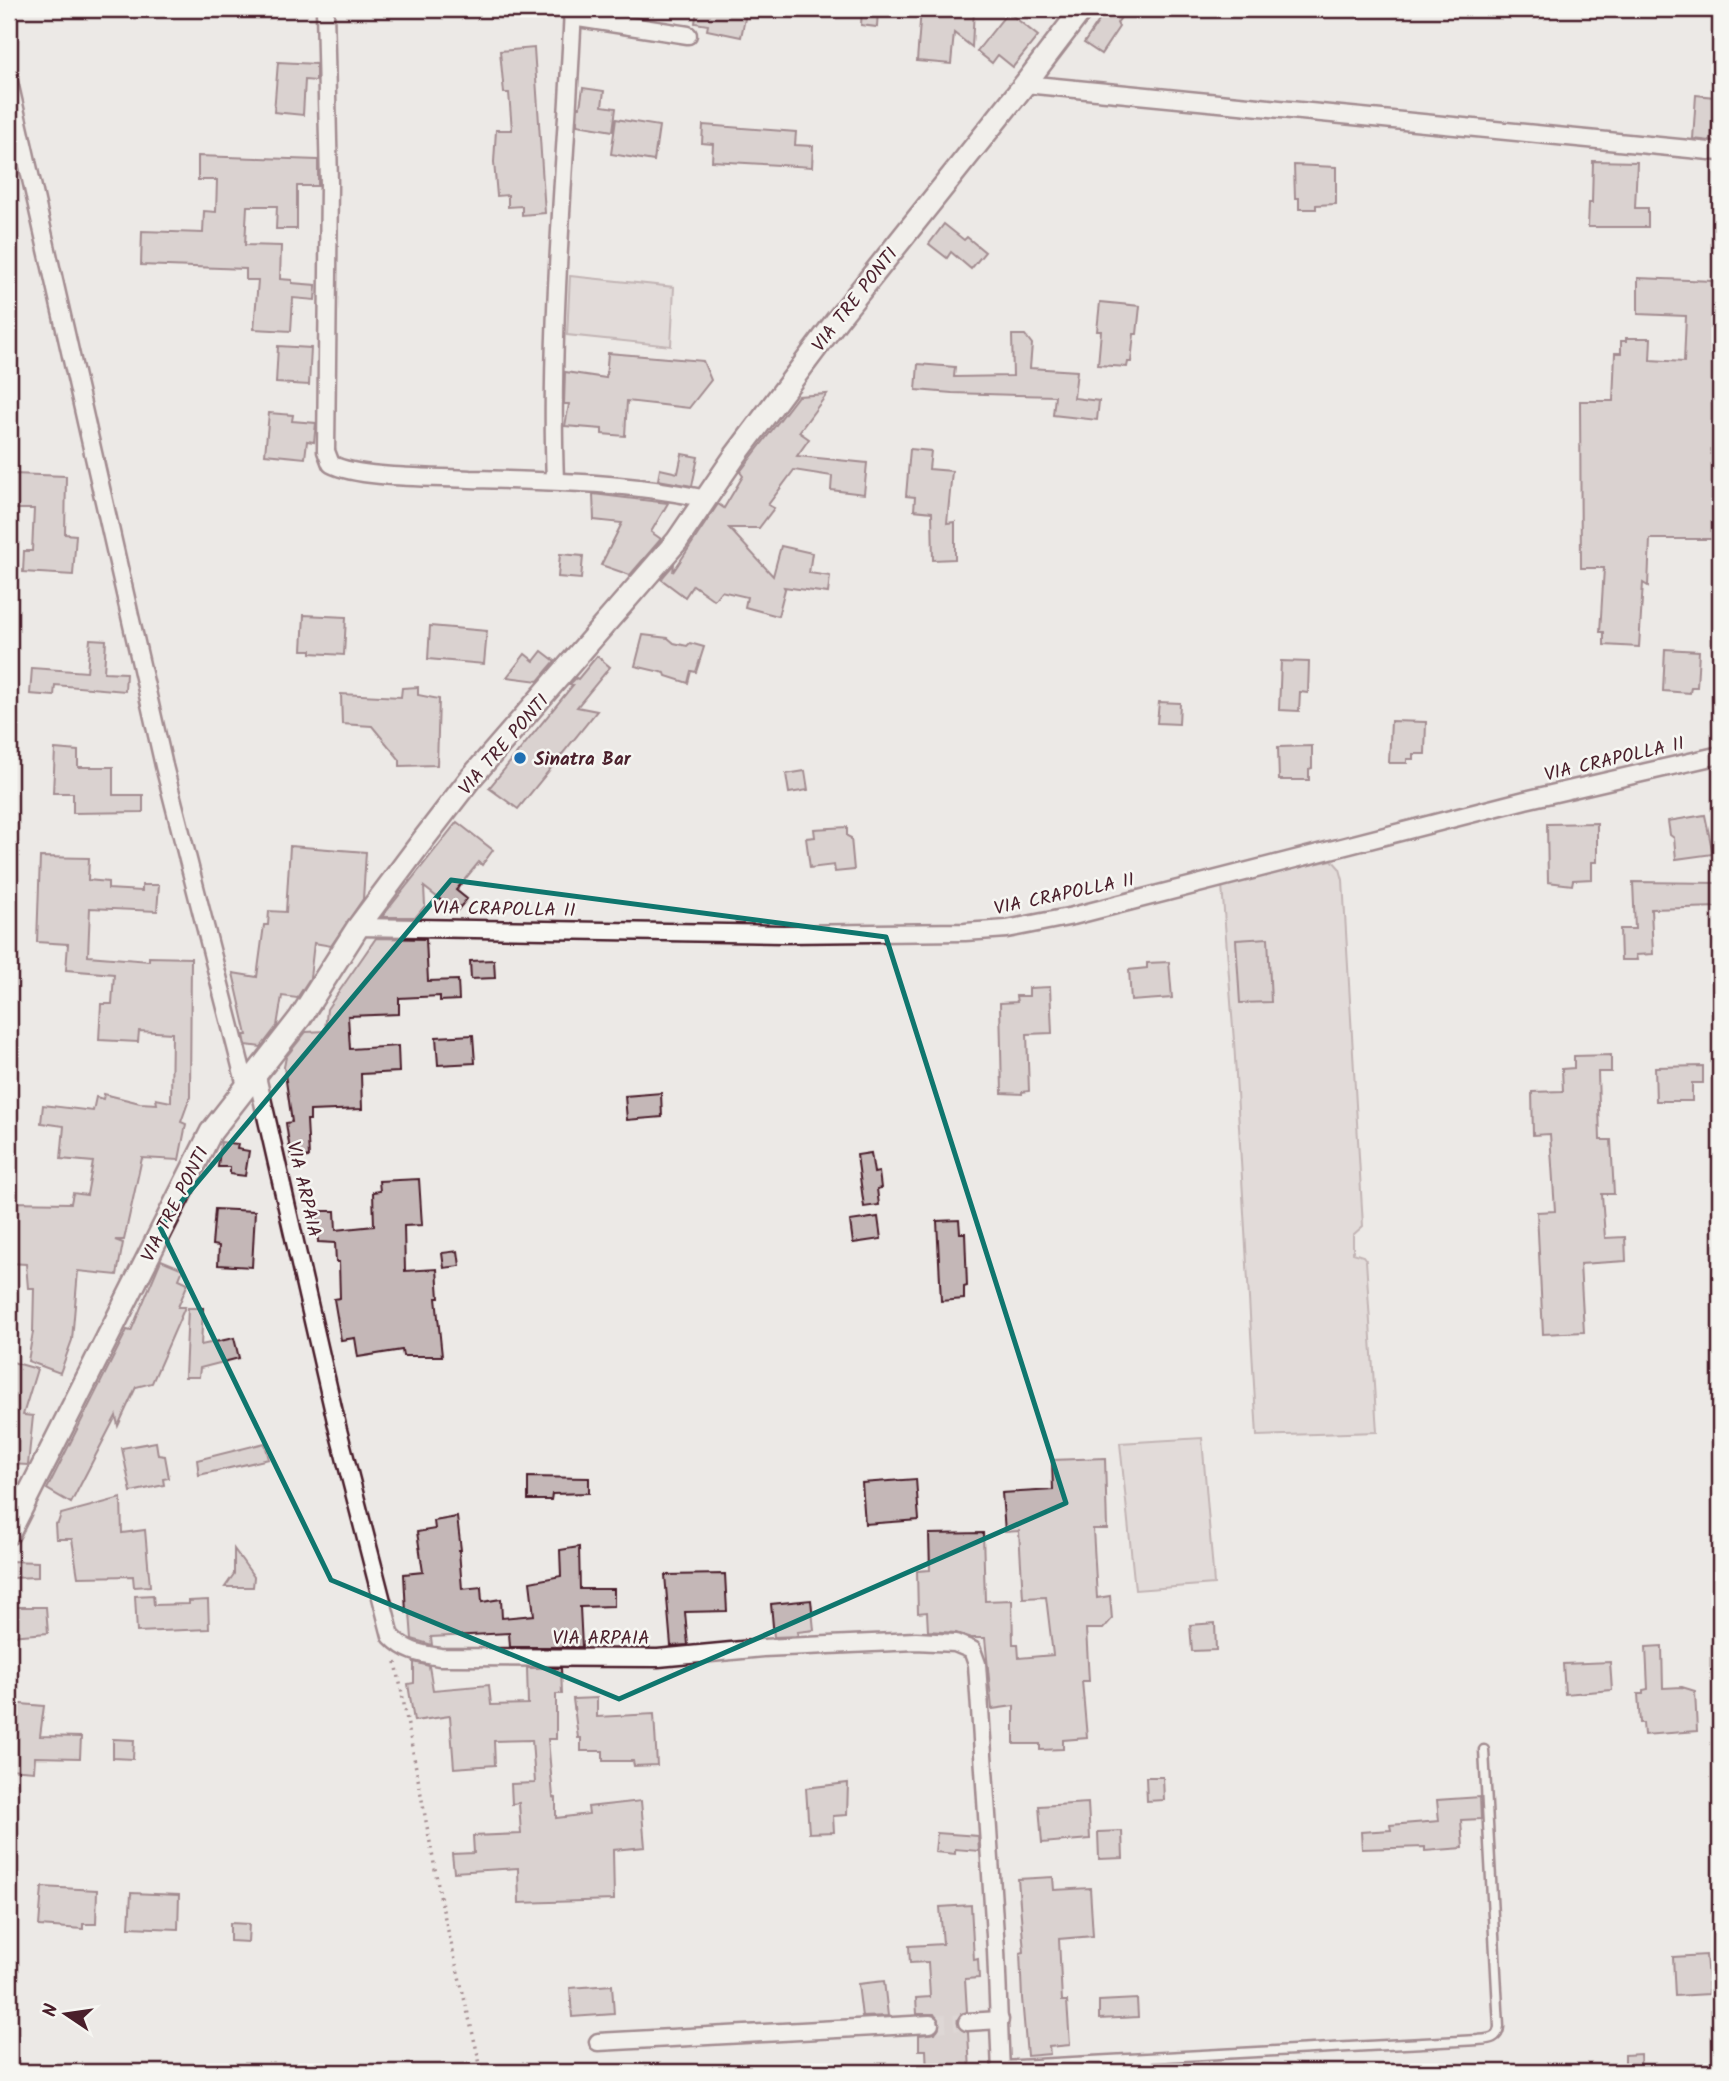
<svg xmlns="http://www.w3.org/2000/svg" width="1729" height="2081" font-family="Kalam,sans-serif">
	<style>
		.green { fill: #d4cbca; stroke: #8f757a; stroke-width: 2 }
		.building { fill: #c4b7b7; stroke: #4a1f2b; stroke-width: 2 }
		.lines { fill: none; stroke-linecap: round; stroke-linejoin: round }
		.minor-tunnel { stroke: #ccc1c1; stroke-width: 16; stroke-dasharray: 16 8; stroke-linecap: butt }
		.service-casing { stroke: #4a1f2b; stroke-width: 13 }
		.minor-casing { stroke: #4a1f2b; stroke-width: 21 }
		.tertiary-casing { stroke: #4a1f2b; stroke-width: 26 }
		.path { stroke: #4a1f2b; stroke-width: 3.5; stroke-dasharray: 2 5; stroke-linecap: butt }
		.service { stroke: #f6f6f2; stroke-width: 8 }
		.minor { stroke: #f6f6f2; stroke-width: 16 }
		.tertiary { stroke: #f6f6f2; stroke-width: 21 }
		.marked { fill: none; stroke: #0f766e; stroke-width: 5; stroke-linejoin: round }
		.poi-dot { fill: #1f6fb2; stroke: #f6f6f2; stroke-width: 2.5 }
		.labels { text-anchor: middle; stroke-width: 5; stroke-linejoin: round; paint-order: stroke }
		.street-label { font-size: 19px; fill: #4a1f2b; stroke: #f6f6f2 }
		.poi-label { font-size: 19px; font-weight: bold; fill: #4a1f2b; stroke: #f6f6f2; text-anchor: start }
	</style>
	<rect width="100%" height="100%" fill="#ece9e6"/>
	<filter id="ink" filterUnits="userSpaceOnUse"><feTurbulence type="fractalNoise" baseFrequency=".0143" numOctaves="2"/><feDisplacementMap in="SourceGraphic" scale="14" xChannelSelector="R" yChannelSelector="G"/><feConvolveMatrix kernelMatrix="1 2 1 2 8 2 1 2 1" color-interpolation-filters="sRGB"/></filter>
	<g filter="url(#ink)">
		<g class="green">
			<polygon points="570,276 674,287 671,346 567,335"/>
			<polygon points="1332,860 1340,869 1343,880 1363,1226 1353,1235 1353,1253 1363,1256 1366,1260 1377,1432 1257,1436 1234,1041 1222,885"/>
			<polygon points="1202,1438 1214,1584 1135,1590 1120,1443"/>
		</g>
		<g class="building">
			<polygon points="697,9 747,9 741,37 707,30 708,25 695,23"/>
			<polygon points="862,9 878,9 877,27 861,25"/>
			<polygon points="921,9 974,9 972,47 954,33 951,64 917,61"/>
			<polygon points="1107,9 1127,9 1117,23 1119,27 1101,54 1084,43"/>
			<polygon points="1008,12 1038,36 1013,67 998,55 992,63 977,51"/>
			<polygon points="534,48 545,213 522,215 522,206 508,207 508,195 497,196 494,162 496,130 512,130 509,93 504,93 500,51"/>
			<polygon points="278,62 316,64 316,81 305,80 303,115 274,112"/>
			<polygon points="583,88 604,91 602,106 616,108 613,131 577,125 578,107 580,107"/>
			<polygon points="1696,95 1714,97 1711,141 1693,139"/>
			<polygon points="616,119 659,126 654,161 611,154"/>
			<polygon points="703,125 796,132 795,145 813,146 812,167 712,161 713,144 702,143"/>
			<polygon points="198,156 318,160 318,186 297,186 297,229 276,229 277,206 247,206 245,245 281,246 280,279 292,280 292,283 316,285 315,300 293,298 291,331 254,329 258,280 246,280 246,269 141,265 142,231 203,233 204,211 216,212 217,180 198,180"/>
			<polygon points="1593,161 1637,162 1635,208 1648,208 1648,227 1588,227 1589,203 1592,203"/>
			<polygon points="1294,165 1336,167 1336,204 1316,205 1316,209 1299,209 1299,198 1295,198"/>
			<polygon points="944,224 964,240 967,237 985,252 971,269 951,252 947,258 929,244"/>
			<polygon points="1638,278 1713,281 1711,339 1720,340 1720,539 1650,539 1648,586 1643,583 1639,647 1604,645 1604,632 1600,632 1604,568 1581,568 1580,401 1613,401 1615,353 1621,353 1621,341 1626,341 1626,338 1651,338 1650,360 1684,362 1686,316 1638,314"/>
			<polygon points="1100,302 1140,306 1137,334 1134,334 1131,362 1128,362 1127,367 1098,365 1101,331 1097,331"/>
			<polygon points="1012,335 1025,335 1032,344 1030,368 1077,371 1074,398 1099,401 1097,420 1053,415 1055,396 952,393 916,390 918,364 955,367 954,377 1013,376"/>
			<polygon points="278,346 311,348 309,385 276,383"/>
			<polygon points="608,353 703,361 711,380 689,408 627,401 625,436 602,434 602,429 565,426 569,404 564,404 565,372 606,378"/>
			<polygon points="827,394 799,432 809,439 797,456 867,463 864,494 831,490 832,476 794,470 768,505 774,508 759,528 729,528 773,576 781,546 812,553 809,573 830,576 828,593 784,587 785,589 778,616 745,607 747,597 721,591 714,600 693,585 685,597 661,579 674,564 673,572 718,504 724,508 743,476 740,472 798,396"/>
			<polygon points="269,413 293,415 292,421 316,423 314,442 307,441 305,458 265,454"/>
			<polygon points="910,449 931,451 929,469 952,471 947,523 955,522 955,559 933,560 932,512 914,510 915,497 906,496"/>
			<polygon points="682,454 698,457 692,486 658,480 660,469 678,473"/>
			<polygon points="13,474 66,476 65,534 76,535 73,575 23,572 24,551 32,551 34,509 12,509"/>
			<polygon points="593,494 668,503 651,532 661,539 630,575 601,565 622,523 594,520"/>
			<polygon points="560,554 583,556 581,579 558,577"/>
			<polygon points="304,615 346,617 344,655 311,653 311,650 302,650"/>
			<polygon points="430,626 487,631 484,664 428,659"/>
			<polygon points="643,635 668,638 674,643 687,646 690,643 704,647 696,672 691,671 688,683 666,676 665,673 635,666"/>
			<polygon points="90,639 106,640 104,672 126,673 125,691 55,685 54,696 30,694 32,668 87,672"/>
			<polygon points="1665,649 1699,651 1697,687 1691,687 1690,693 1663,691"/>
			<polygon points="542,651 555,661 538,681 507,677 525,654 534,661"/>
			<polygon points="597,656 610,667 577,707 597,711 518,809 489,788 573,685 569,685 576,678 578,679"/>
			<polygon points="1281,661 1309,662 1308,693 1300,692 1299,711 1279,710"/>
			<polygon points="418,687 418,695 439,699 437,765 400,766 400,760 372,726 342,724 341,694 401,697 402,688"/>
			<polygon points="1159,702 1180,703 1179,724 1157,723"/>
			<polygon points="1391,721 1426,722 1425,754 1413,754 1413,759 1407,759 1407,763 1389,763"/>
			<polygon points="1312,746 1312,768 1309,769 1309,780 1279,780 1278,747"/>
			<polygon points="55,749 78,751 78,767 113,767 113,795 143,795 143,812 73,813 73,793 53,793"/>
			<polygon points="805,771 808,790 789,793 786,774"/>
			<polygon points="1705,815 1713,854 1676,859 1674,838 1670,835 1668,821"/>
			<polygon points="457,822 493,850 482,865 479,862 456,890 467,899 456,912 424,887 425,906 416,917 382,917"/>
			<polygon points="1597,823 1597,862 1592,862 1592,879 1573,880 1572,885 1548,882 1547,824"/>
			<polygon points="847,827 847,836 851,838 854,870 835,872 834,865 810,868 806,838 815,837 814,829"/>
			<polygon points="290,846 366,852 363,899 331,946 314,943 310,978 297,998 282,996 277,1026 261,1047 246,1045 244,1035 247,1035 233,973 257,977 264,925 268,925 269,911 286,912"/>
			<polygon points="40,857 89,858 88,880 108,882 108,889 142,891 142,885 159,885 157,911 90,908 88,956 149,961 149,957 191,958 190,1097 181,1122 186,1124 179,1160 142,1158 124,1240 115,1240 123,1243 117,1275 78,1271 72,1340 60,1373 28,1361 33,1332 34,1288 28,1288 26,1264 9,1263 9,1202 71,1203 73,1193 87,1195 93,1162 61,1159 64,1126 41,1123 43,1105 93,1111 96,1097 103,1099 104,1094 140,1103 157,1104 156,1099 171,1102 172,1033 139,1031 138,1042 99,1040 101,1004 112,1004 114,974 66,970 68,944 37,942"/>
			<polygon points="1633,882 1720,883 1720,907 1651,909 1653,954 1636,955 1637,960 1621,960 1620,929 1635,929"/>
			<polygon points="376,938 426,939 428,981 458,980 459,1000 440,1001 440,996 399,998 399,1014 348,1016 350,1049 398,1046 399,1072 361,1074 362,1109 310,1111 310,1120 307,1120 309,1157 291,1158 286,1123 292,1122 284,1067 286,1057 306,1032 325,1031 327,1009"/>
			<polygon points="1268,938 1271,1002 1240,1003 1236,940"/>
			<polygon points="494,960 495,978 471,979 470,961"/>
			<polygon points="1169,962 1172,998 1131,1001 1129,970 1147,968 1147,963"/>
			<polygon points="1050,987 1052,1033 1027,1034 1029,1091 1022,1092 1022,1094 1002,1093 1000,1003 1017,1002 1016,996 1029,996 1029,988"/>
			<polygon points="473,1035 475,1063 438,1065 436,1037"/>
			<polygon points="1611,1055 1611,1072 1598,1072 1600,1140 1611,1140 1614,1194 1602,1194 1605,1238 1625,1237 1626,1261 1580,1264 1584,1332 1543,1334 1537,1212 1555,1211 1550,1134 1533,1135 1532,1092 1563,1091 1562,1069 1574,1068 1574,1056"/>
			<polygon points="1703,1066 1703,1083 1692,1083 1692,1101 1656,1101 1655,1067"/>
			<polygon points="661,1093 662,1117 627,1120 625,1096"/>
			<polygon points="221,1142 238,1144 237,1149 249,1151 245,1176 230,1174 230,1167 218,1167"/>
			<polygon points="871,1153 874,1173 879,1172 881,1188 877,1189 879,1205 864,1207 857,1155"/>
			<polygon points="419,1179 422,1225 404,1226 405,1271 437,1269 439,1298 436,1298 442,1356 403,1356 402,1350 358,1357 355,1338 341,1340 334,1299 340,1298 339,1262 336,1262 335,1243 318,1242 317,1211 335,1211 336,1230 374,1226 373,1192 380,1191 379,1181"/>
			<polygon points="215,1209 255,1211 252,1267 218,1265 219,1246 212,1245"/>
			<polygon points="878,1217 881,1239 853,1243 850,1221"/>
			<polygon points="959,1220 960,1233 965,1233 967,1286 964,1287 964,1299 941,1301 937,1221"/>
			<polygon points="458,1251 460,1266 444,1268 442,1253"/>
			<polygon points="161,1260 183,1269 179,1279 188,1283 178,1307 185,1307 152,1383 136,1387 118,1426 116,1416 71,1503 47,1489 127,1330 131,1331"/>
			<polygon points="188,1308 203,1308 201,1345 234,1338 239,1358 200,1368 199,1377 185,1377"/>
			<polygon points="9,1361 37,1369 23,1415 33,1416 28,1465 9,1464 9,1427 12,1427 14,1397 9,1395"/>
			<polygon points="156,1442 158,1455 165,1456 169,1478 163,1479 164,1485 131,1492 122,1448"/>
			<polygon points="265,1443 269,1459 199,1475 197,1460"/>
			<polygon points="1105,1458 1107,1529 1093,1529 1097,1598 1110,1596 1112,1619 1103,1629 1086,1629 1089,1681 1082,1681 1087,1738 1063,1740 1063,1749 1040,1750 1040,1744 1014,1744 1014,1706 992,1709 985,1638 971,1638 956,1633 928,1631 927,1612 918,1613 917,1571 930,1570 929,1534 983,1533 985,1601 1012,1600 1013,1644 1018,1644 1019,1658 1053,1655 1046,1597 1023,1598 1019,1531 1005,1532 1002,1493 1053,1490 1052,1460"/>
			<polygon points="528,1477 589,1478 589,1493 552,1494 551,1500 528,1500"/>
			<polygon points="916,1479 919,1520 865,1524 862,1483"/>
			<polygon points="121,1498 122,1533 145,1530 150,1586 134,1587 133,1576 78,1577 72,1539 56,1539 55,1524 58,1523 61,1514"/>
			<polygon points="457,1517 461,1550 459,1550 462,1589 481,1587 482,1602 501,1599 502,1618 534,1615 530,1582 561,1576 560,1550 579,1547 580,1589 614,1589 614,1606 580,1607 582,1647 510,1647 509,1633 431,1637 432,1645 412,1639 410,1613 406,1613 404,1574 423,1572 417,1532 435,1529 434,1521"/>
			<polygon points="234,1549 254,1577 253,1587 225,1587 234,1574"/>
			<polygon points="9,1561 38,1562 38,1577 9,1578"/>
			<polygon points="725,1574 727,1611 685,1612 688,1645 671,1646 665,1575"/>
			<polygon points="153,1595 154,1605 189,1604 189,1601 208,1600 209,1629 137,1632 135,1596"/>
			<polygon points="811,1600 814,1630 797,1632 798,1636 774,1637 771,1604"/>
			<polygon points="9,1607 46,1607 48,1633 9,1636"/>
			<polygon points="1215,1623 1216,1650 1192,1651 1190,1625"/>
			<polygon points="1662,1646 1663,1688 1682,1687 1695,1691 1697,1731 1644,1735 1643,1723 1640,1723 1638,1694 1643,1694 1643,1690 1648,1689 1646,1647"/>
			<polygon points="414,1662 429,1666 433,1690 489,1685 491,1705 528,1704 527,1668 561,1668 562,1694 556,1694 556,1739 548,1739 553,1797 556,1798 556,1818 589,1814 588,1807 641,1801 645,1847 613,1850 614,1900 519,1903 518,1868 454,1872 452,1854 474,1853 473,1836 521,1834 519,1803 512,1804 511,1784 535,1783 532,1740 494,1741 495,1765 454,1768 450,1716 414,1721 408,1684 414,1683"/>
			<polygon points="1610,1662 1612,1690 1565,1694 1563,1664"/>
			<polygon points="597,1698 597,1717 654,1714 657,1765 634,1766 633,1761 603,1761 603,1751 581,1751 581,1738 578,1738 573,1699"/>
			<polygon points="9,1703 44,1706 40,1736 81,1737 80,1758 35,1757 34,1771 9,1769"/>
			<polygon points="113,1739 134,1740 133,1759 113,1758"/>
			<polygon points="1146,1777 1163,1777 1164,1800 1147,1801"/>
			<polygon points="848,1783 847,1815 833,1816 834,1832 809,1833 806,1788"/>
			<polygon points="1480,1797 1481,1819 1461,1820 1463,1848 1425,1851 1425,1847 1362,1849 1361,1832 1391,1830 1390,1825 1439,1821 1437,1800"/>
			<polygon points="1088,1803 1090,1839 1042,1843 1039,1806"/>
			<polygon points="1122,1831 1123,1858 1099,1859 1098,1832"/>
			<polygon points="937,1833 978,1836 979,1851 955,1849 955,1854 935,1852"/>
			<polygon points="1053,1877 1054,1890 1090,1888 1093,1936 1059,1939 1062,2001 1067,2001 1070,2045 1049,2047 1050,2054 1027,2056 1022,1998 1020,1953 1024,1952 1018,1879"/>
			<polygon points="42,1887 97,1890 96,1924 83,1924 83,1929 39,1926"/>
			<polygon points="131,1893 179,1895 178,1929 129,1927"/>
			<polygon points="971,1905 974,1960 978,1959 979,1978 965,1979 967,2012 961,2014 957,2022 959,2028 968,2032 970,2072 927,2072 926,2050 919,2050 919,2035 935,2033 940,2023 934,2014 917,2014 916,1998 930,1997 928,1962 910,1963 909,1946 943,1944 940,1907"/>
			<polygon points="230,1923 249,1924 248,1942 230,1941"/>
			<polygon points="1706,1955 1709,1994 1675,1996 1673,1957"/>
			<polygon points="884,1981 888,2016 862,2017 858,1984"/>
			<polygon points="612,1985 614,2014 572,2017 570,1988"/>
			<polygon points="1137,1999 1138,2017 1099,2019 1099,2001"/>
			<polygon points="1640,2054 1641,2072 1625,2072 1625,2055"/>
		</g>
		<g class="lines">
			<polyline class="minor-tunnel" points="930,2024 967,2022"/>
			<g class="service-casing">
				<path id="service" d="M1001 2066 1478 2040C1489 2039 1498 2039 1499 2027L1484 1750"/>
			</g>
			<g class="minor-casing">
				<g id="minor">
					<path d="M325 9 329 184 326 451 331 464C359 479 436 477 470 479 548 481 629 482 706 499"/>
					<polyline points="572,17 688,35"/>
					<polyline points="9,82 164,766 246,1086"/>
					<polyline points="1025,84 1720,152"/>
					<path d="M555 481C549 324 566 166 573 9"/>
					<polyline points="358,927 783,934 965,932 1007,929 1073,916 1525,800 1720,755"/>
					<path d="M256 1072 338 1430 391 1636C405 1651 420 1654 440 1657L658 1658 763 1648 916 1641 955 1643 972 1650 977 1664 996 1950 1001 2072"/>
					<polyline points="967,2022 1000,2020"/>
					<polyline points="598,2042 930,2024"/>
				</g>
			</g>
			<g class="tertiary-casing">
				<polyline id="tertiary" points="9,1533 211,1132 300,1018 358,927 423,840 470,779 677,541 735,456 837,320 1025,84 1082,9"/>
			</g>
			<polyline class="path" points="396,1662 442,1906 482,2072"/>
			<use href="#service" class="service"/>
			<use href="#minor" class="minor"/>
			<use href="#tertiary" class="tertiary"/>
		</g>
	</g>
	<path d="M0 0H1729V2081H0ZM451 880 886 937 1066 1503 619 1699 331 1580 160 1227Z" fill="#ece9e6" fill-opacity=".55" fill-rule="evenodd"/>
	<path class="marked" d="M451 880 886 937 1066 1503 619 1699 331 1580 160 1227Z"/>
	<circle class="poi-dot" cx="520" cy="758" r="7"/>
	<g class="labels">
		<g class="street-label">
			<text transform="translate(854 299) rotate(-52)" y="7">VIA TRE PONTI</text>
			<text transform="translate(503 744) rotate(-49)" y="7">VIA TRE PONTI</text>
			<text transform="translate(1614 758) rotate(-13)" y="7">VIA CRAPOLLA II</text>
			<text transform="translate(1064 893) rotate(-12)" y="7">VIA CRAPOLLA II</text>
			<text transform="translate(504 908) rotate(1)" y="7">VIA CRAPOLLA II</text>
			<text transform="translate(305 1189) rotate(77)" y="7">VIA ARPAIA</text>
			<text transform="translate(174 1204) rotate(-63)" y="7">VIA TRE PONTI</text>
			<text x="601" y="1644">VIA ARPAIA</text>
		</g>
		<g class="poi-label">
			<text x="534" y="765">Sinatra Bar</text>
		</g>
	</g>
	<rect width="1729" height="2081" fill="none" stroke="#f6f6f2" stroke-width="35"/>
	<rect x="18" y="18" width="1694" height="2046" fill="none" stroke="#4a1f2b" stroke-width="2.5" filter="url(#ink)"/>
	<g transform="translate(66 2014) rotate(283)" stroke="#f6f6f2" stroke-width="5" paint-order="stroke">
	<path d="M0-5L12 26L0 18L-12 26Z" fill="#4a1f2b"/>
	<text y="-10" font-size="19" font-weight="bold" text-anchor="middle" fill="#4a1f2b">N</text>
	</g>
</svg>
